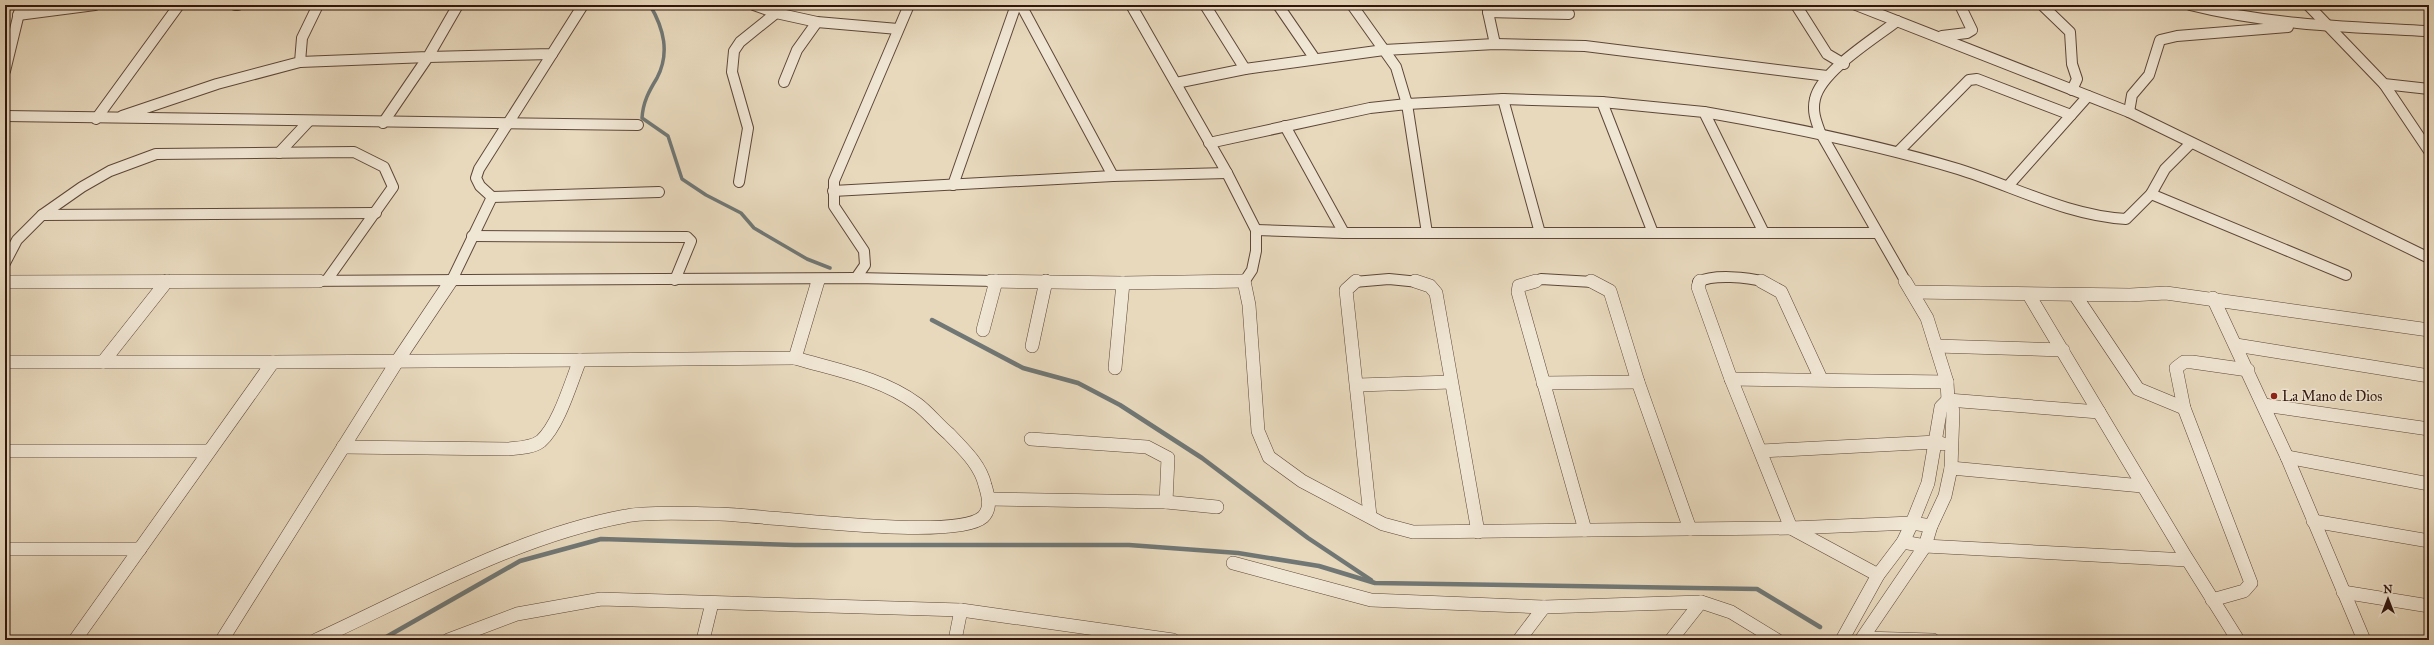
<svg xmlns="http://www.w3.org/2000/svg" width="2434" height="645" font-family="'IM FELL Great Primer',serif">
	<style>
		.lines { fill: none; stroke-linecap: round; stroke-linejoin: round }
		.stream-far1 { stroke: #707775; stroke-width: 3.5 }
		.stream { stroke: #707775; stroke-width: 4.5 }
		.street-far1-casing { stroke: #5e4739; stroke-width: 12 }
		.street-casing { stroke: #5e4739; stroke-width: 14 }
		.street-far1 { stroke: #f0e6d4; stroke-width: 10 }
		.street { stroke: #f0e6d4; stroke-width: 13 }
		.poi-dot { fill: #8f2418; stroke: #f0e6d4; stroke-width: 1.5 }
		.labels { text-anchor: middle; stroke-width: 3; stroke-linejoin: round; paint-order: stroke }
		.poi-label { font-size: 14px; fill: #30160d; stroke: #f0e6d4; text-anchor: start }
	</style>
	<rect width="100%" height="100%" fill="#e8d9bd"/>
	<filter id="stains"><feTurbulence type="fractalNoise" baseFrequency=".005" numOctaves="4"/><feColorMatrix values="0 0 0 0 .2 0 0 0 0 .09 0 0 0 0 .02 0 0 0 .5 -.17"/></filter>
	<radialGradient id="worn" r=".72"><stop offset=".6" stop-color="#630" stop-opacity="0"/><stop offset="1" stop-color="#630" stop-opacity=".3"/></radialGradient>
	<g class="lines">
		<path class="stream-far1" d="M650 5C664 29 670 53 657 78 649 91 643 102 642 118L668 136 682 179 706 195 741 213 754 228 807 259 830 268"/>
		<g class="stream">
			<polyline points="932,320 1023,368 1078,383 1120,405 1202,458 1308,538 1371,580"/>
			<polyline points="381,640 520,561 601,539 794,545 1129,545 1238,553 1319,566 1375,583 1757,589 1820,627"/>
		</g>
		<g class="street-far1-casing">
			<g id="street-far1">
				<polyline points="235,5 238,5"/>
				<polyline points="754,5 776,13"/>
				<polyline points="785,5 776,13 817,22 898,29"/>
				<polyline points="1021,5 1113,176"/>
				<polyline points="1131,5 1227,173 1256,230 1256,251 1252,270 1244,282"/>
				<polyline points="1205,5 1245,69 1384,50 1396,67 1407,104 1503,99 1540,233"/>
				<polyline points="1278,5 1315,59"/>
				<polyline points="1352,5 1384,50 1495,44 1585,46 1827,76"/>
				<polyline points="1796,5 1827,54 1844,64"/>
				<polyline points="1856,5 2129,112 2429,258"/>
				<polyline points="2042,5 2070,32 2072,64 2077,79 2072,90"/>
				<path d="M2190 5C2269 25 2348 27 2429 31"/>
				<polyline points="2308,5 2384,84 2429,89"/>
				<polyline points="1494,7 1488,12 1495,44"/>
				<polyline points="1488,12 1569,14"/>
				<polyline points="18,15 95,5"/>
				<path d="M1897 21C1874 39 1821 71 1815 99 1812 111 1816 121 1820 132L1906 282"/>
				<polyline points="1942,36 1967,33 1972,30 1960,5"/>
				<polyline points="300,62 428,57 458,5"/>
				<polyline points="5,71 21,5"/>
				<polyline points="784,82 797,50 817,22"/>
				<polyline points="1176,83 1245,69"/>
				<polyline points="2384,84 2429,151"/>
				<polyline points="1503,99 1602,102 1653,233"/>
				<polyline points="1602,102 1704,112 1764,233"/>
				<path d="M1704 112C1790 127 1874 144 1958 169 2013 186 2068 216 2126 219L2151 194 2165 169 2191 143"/>
				<polyline points="2129,112 2132,95 2149,75 2160,40 2177,36 2288,27"/>
				<polyline points="5,116 638,125"/>
				<polyline points="122,116 217,84 300,62 302,38 318,5"/>
				<polyline points="96,119 179,5"/>
				<polyline points="383,123 428,57 552,54 583,5"/>
				<polyline points="1285,126 1344,233"/>
				<polyline points="1209,143 1370,108 1407,104 1427,233"/>
				<polyline points="1898,152 1969,80 1977,79 2071,115"/>
				<polyline points="279,153 308,122"/>
				<polyline points="739,182 748,128 732,72 734,51 740,42 776,13"/>
				<polyline points="953,185 1016,5"/>
				<polyline points="2008,186 2088,96"/>
				<polyline points="833,191 1113,176 1227,173"/>
				<polyline points="2151,194 2346,275"/>
				<polyline points="492,197 659,192"/>
				<polyline points="42,215 82,187 110,171 156,154 354,152 384,167 393,187 327,280"/>
				<polyline points="1256,230 1344,233 1876,233"/>
				<polyline points="472,236 687,237 691,241 675,280"/>
				<polyline points="5,263 17,240 42,215 376,213"/>
				<polyline points="856,278 865,265 864,251 834,206 834,181 909,5"/>
				<polyline points="106,282 856,278 1044,282"/>
				<polyline points="451,282 492,197 480,186 476,178 479,169 552,54"/>
				<polyline points="817,282 818,279"/>
				<polyline points="996,282 996,280"/>
				<polyline points="1046,282 1046,280"/>
				<polyline points="1212,282 1244,281"/>
				<polyline points="1354,282 1389,279 1419,282"/>
				<polyline points="1533,282 1541,279 1593,282"/>
				<path d="M1698 282C1713 274 1748 277 1764 282"/>
			</g>
		</g>
		<g class="street-casing">
			<g id="street">
				<polyline points="991,281 1123,283 1244,281"/>
				<polyline points="1244,281 1249,305 1258,431 1269,457 1302,481 1383,524 1413,532 1791,528 1912,523 1931,526"/>
				<polyline points="1356,281 1346,290 1370,516"/>
				<polyline points="1415,281 1430,286 1436,293 1478,532"/>
				<polyline points="1536,281 1519,286 1518,292 1585,530"/>
				<polyline points="1591,281 1610,291 1638,382 1690,529"/>
				<polyline points="1700,281 1698,287 1731,379 1791,528 1878,575"/>
				<polyline points="1761,281 1781,292 1821,379"/>
				<polyline points="5,282 319,281"/>
				<polyline points="1912,292 2130,295 2166,293 2429,330"/>
				<polyline points="2029,295 2184,554 2238,640"/>
				<polyline points="2075,295 2138,389 2184,408"/>
				<polyline points="2213,298 2287,457 2364,640"/>
				<polyline points="983,330 996,281"/>
				<polyline points="2236,345 2429,376"/>
				<polyline points="1032,346 1046,281"/>
				<polyline points="1936,346 2063,350"/>
				<polyline points="5,362 273,362 75,640"/>
				<polyline points="103,362 167,281"/>
				<polyline points="273,362 580,360"/>
				<polyline points="1115,368 1123,283"/>
				<polyline points="1731,379 1947,382"/>
				<polyline points="1543,383 1638,382"/>
				<polyline points="1358,385 1451,382"/>
				<polyline points="1948,400 2099,412"/>
				<polyline points="2264,405 2429,429"/>
				<polyline points="1031,439 1147,447 1168,458 1166,502"/>
				<path d="M343 447 508 449C518 448 532 448 541 441 559 425 571 382 580 360L795 358 818 281"/>
				<polyline points="5,451 209,451"/>
				<polyline points="1761,451 1937,442 1943,444"/>
				<polyline points="2287,457 2429,484"/>
				<polyline points="1951,468 2142,486"/>
				<polyline points="989,499 1166,502 1217,507"/>
				<polyline points="2313,521 2429,541"/>
				<polyline points="1903,542 1925,546 2187,560"/>
				<polyline points="5,549 140,549"/>
				<polyline points="1233,563 1371,600 1544,607 1701,602 1731,612 1777,640"/>
				<polyline points="2343,592 2429,606"/>
				<polyline points="2212,600 2244,591 2251,583 2184,408 2176,368 2184,362 2192,362 2248,370"/>
				<polyline points="1863,638 1933,640"/>
				<polyline points="222,640 398,360 451,281"/>
				<path d="M316 640C416 594 518 536 626 516 650 511 693 514 719 514 765 515 955 542 983 517 992 508 988 495 985 485 980 464 963 449 949 434 938 425 928 412 917 404 882 378 836 370 795 358"/>
				<polyline points="448,640 517,614 601,599 961,610 1173,640"/>
				<polyline points="703,640 712,603"/>
				<polyline points="955,640 961,610"/>
				<polyline points="1519,640 1544,607"/>
				<polyline points="1671,640 1701,602"/>
				<polyline points="1842,640 1878,575 1903,542 1912,523 1928,483 1941,407 1948,400"/>
				<polyline points="1861,640 1925,546 1931,526 1945,496 1951,468 1953,411 1948,400 1947,382 1927,318 1905,281"/>
			</g>
		</g>
		<use href="#street-far1" class="street-far1"/>
		<use href="#street" class="street"/>
	</g>
	<circle class="poi-dot" cx="2274" cy="396" r="4"/>
	<g class="labels">
		<g class="poi-label">
			<text x="2282" y="401">La Mano de Dios</text>
		</g>
	</g>
	<rect width="2434" height="645" fill="none" stroke="#e8d9bd" stroke-width="20"/>
	<rect x="6" y="6" width="2422" height="633" fill="none" stroke="#30160d" stroke-width="2"/>
	<rect x="10" y="10" width="2414" height="625" fill="none" stroke="#30160d"/>
	<g transform="translate(2388 599)" stroke="#f0e6d4" stroke-width="3" paint-order="stroke">
	<path d="M0-3L7 15L0 10L-7 15Z" fill="#30160d"/>
	<text y="-6" font-size="11" font-weight="bold" text-anchor="middle" fill="#30160d">N</text>
	</g>
	<rect width="100%" height="100%" filter="url(#stains)"/>
	<rect width="100%" height="100%" fill="url(#worn)"/>
</svg>
